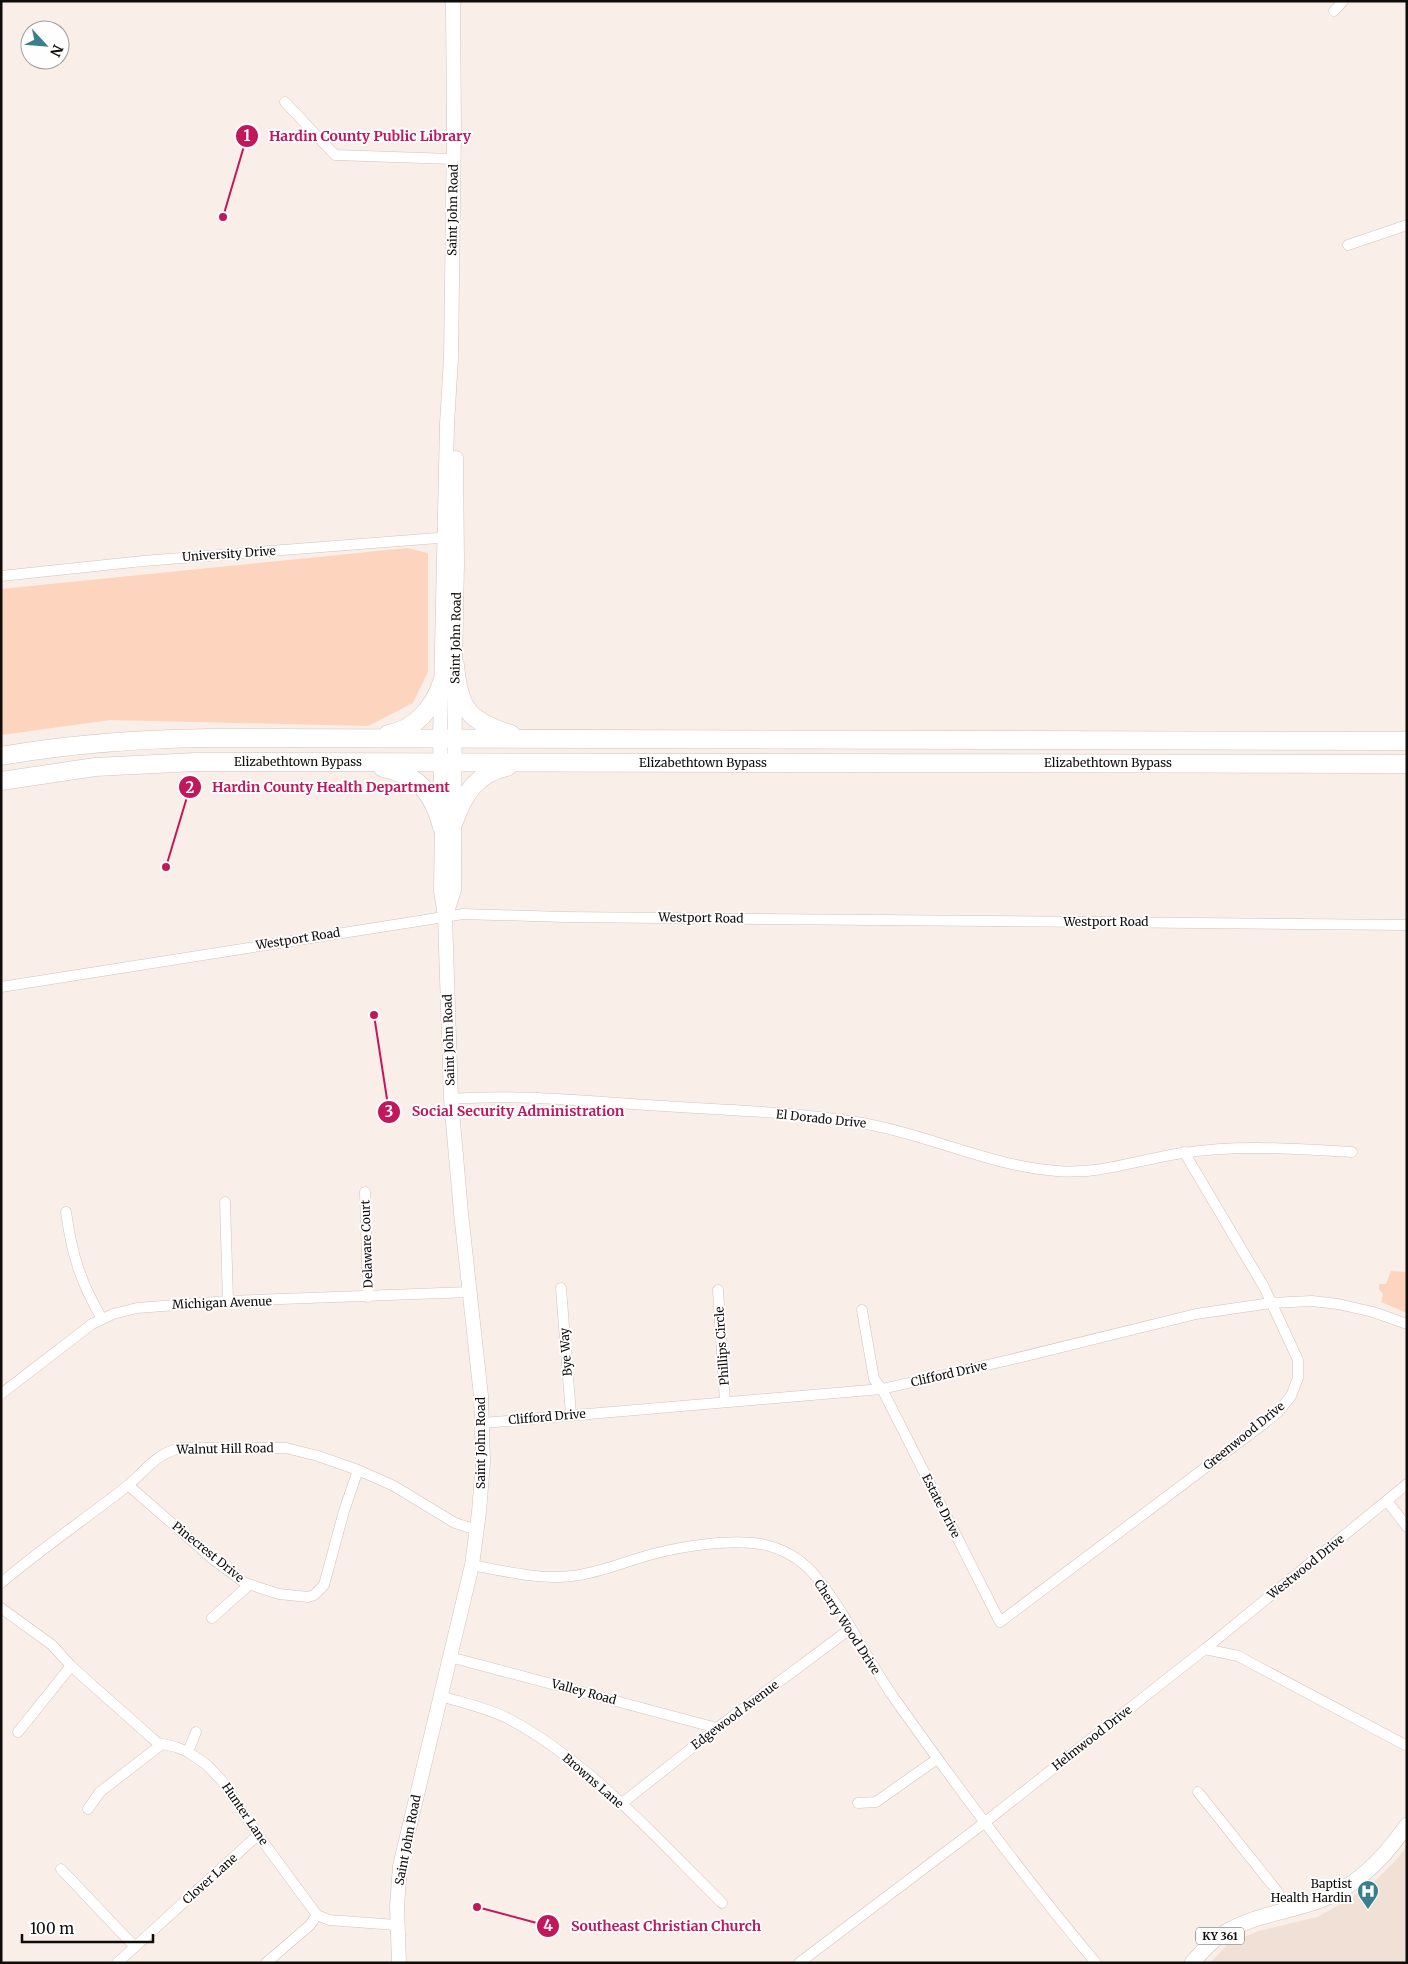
<svg xmlns="http://www.w3.org/2000/svg" width="1408" height="1964" font-family="Merriweather,serif">
	<style>
		.built { fill: #f1e0d5 }
		.green { fill: #fdd5bf }
		.lines { fill: none; stroke-linecap: round; stroke-linejoin: round }
		.street-casing { stroke: #cfc4be; stroke-width: 11 }
		.secondary-casing { stroke: #cfc4be; stroke-width: 15 }
		.primary-casing { stroke: #cfc4be; stroke-width: 16 }
		.highway-casing { stroke: #cfc4be; stroke-width: 19 }
		.street { stroke: #fff; stroke-width: 10 }
		.secondary { stroke: #fff; stroke-width: 14 }
		.primary { stroke: #fff; stroke-width: 15 }
		.highway { stroke: #fff; stroke-width: 18 }
		.labels { text-anchor: middle; stroke-width: 4; stroke-linejoin: round; paint-order: stroke }
		.shield { fill: #fefefe; stroke: #575553; stroke-width: 1 }
		.shield-label { font-size: 11px; font-weight: bold; fill: #0f0c0a }
		.street-label { font-size: 12px; fill: #0f0c0a; stroke: #fefefe }
		.poi-label { font-size: 12px; fill: #0f0c0a; stroke: #fefefe; text-anchor: end }
		.leader { fill: none; stroke: #c2185b; stroke-width: 2 }
		.callout-dot { fill: #c2185b; stroke: #fefefe; stroke-width: 2 }
		.mark-label { font-size: 15px; text-anchor: middle; font-weight: bold; fill: #fff }
		.callout-label { font-size: 14px; text-anchor: middle; font-weight: bold; fill: #c2185b; stroke: #fefefe; stroke-width: 4; stroke-linejoin: round; paint-order: stroke }
	</style>
	<rect width="100%" height="100%" fill="#faeee8"/>
	<polygon class="built" points="1407,1846 1407,1963 1210,1963 1229,1943 1259,1931 1317,1917 1343,1903 1373,1883 1396,1860"/>
	<g class="green">
		<polygon points="407,548 428,553 428,672 413,703 368,726 111,720 1,735 1,589"/>
		<polygon points="1391,1271 1407,1272 1407,1313 1381,1302 1383,1294 1379,1289 1379,1284 1386,1284"/>
	</g>
	<g class="lines">
		<g class="street-casing">
			<g id="street">
				<polyline points="1334,11 1343,1"/>
				<polyline points="285,102 335,155 453,159"/>
				<polyline points="1348,245 1407,225"/>
				<polyline points="1,576 143,561 451,537"/>
				<polyline points="1,987 463,914 564,917 1407,925"/>
				<path d="M451 1099C516 1094 583 1101 647 1105 719 1110 791 1111 862 1123 927 1134 990 1166 1057 1171 1099 1175 1141 1159 1183 1153 1239 1144 1295 1149 1352 1152"/>
				<polyline points="365,1192 368,1297"/>
				<polyline points="225,1202 228,1301"/>
				<path d="M66 1212C72 1255 80 1281 102 1319"/>
				<polyline points="561,1288 571,1415"/>
				<polyline points="718,1290 725,1402"/>
				<polyline points="862,1310 874,1379 882,1389 1000,1622 1262,1425 1278,1412 1291,1396 1298,1378 1298,1360 1264,1287 1184,1152"/>
				<polyline points="1,1394 92,1324 113,1314 137,1308 228,1301 470,1292"/>
				<polyline points="483,1423 882,1389 1009,1360 1196,1314 1271,1303 1312,1301 1338,1304 1373,1312 1407,1324"/>
				<polyline points="128,1485 214,1560 245,1583 279,1594 308,1597 314,1595 324,1585 344,1511 358,1470"/>
				<polyline points="1387,1501 1407,1527"/>
				<path d="M472 1565C504 1571 539 1580 572 1576 600 1573 626 1561 653 1554 683 1546 730 1539 761 1544 780 1548 799 1558 812 1572 844 1609 864 1655 892 1695 957 1787 1024 1877 1096 1963"/>
				<path d="M1 1583C41 1549 85 1519 126 1487 146 1471 154 1454 181 1448H286L318 1456 358 1470 394 1486 455 1523 477 1530"/>
				<polyline points="1,1608 52,1645 71,1666 152,1738 158,1743 176,1747 188,1752 207,1765 223,1782 258,1835 317,1915 329,1920 396,1925"/>
				<polyline points="212,1618 249,1585"/>
				<polyline points="1205,1649 1407,1484"/>
				<polyline points="450,1657 717,1728"/>
				<path d="M441 1696C463 1703 488 1708 509 1719 590 1762 657 1839 722 1903"/>
				<polyline points="18,1732 71,1666"/>
				<polyline points="188,1752 196,1732"/>
				<polyline points="1198,1792 1277,1891 1288,1912"/>
				<polyline points="858,1803 876,1802 937,1759"/>
				<polyline points="621,1804 717,1728 850,1629"/>
				<polyline points="88,1809 100,1792 162,1744"/>
				<polyline points="61,1869 135,1947"/>
				<polyline points="117,1963 258,1835"/>
				<polyline points="266,1963 310,1925 317,1915"/>
				<polyline points="799,1963 984,1823 1205,1649 1238,1656 1407,1746"/>
			</g>
		</g>
		<g class="secondary-casing">
			<g id="secondary">
				<polyline points="446,915 454,890 455,665 457,563 456,458"/>
				<polyline points="399,1963 397,1906 400,1866 472,1565 479,1512 483,1462 481,1396 461,1213 451,1099 445,916 441,891 442,827 440,738 447,424 451,358 454,131 453,1"/>
			</g>
		</g>
		<g class="primary-casing">
			<path id="primary" d="M1192 1963C1204 1949 1216 1936 1233 1928 1260 1914 1292 1911 1321 1900 1357 1886 1385 1857 1407 1825"/>
		</g>
		<g class="highway-casing">
			<g id="highway">
				<path d="M455 665C459 709 468 721 511 734"/>
				<path d="M388 734C415 730 434 707 442 682"/>
				<path d="M1 756C70 744 139 739 209 738L1407 741"/>
				<path d="M383 768C419 775 433 793 442 827"/>
				<polyline points="1,781 95,767 196,762 1407,764"/>
				<path d="M454 822C463 795 477 773 507 767"/>
			</g>
		</g>
		<use href="#street" class="street"/>
		<use href="#secondary" class="secondary"/>
		<use href="#primary" class="primary"/>
		<use href="#highway" class="highway"/>
	</g>
	<defs>
		<g id="hospital-pin" transform="scale(1.125)"><path d="M0 17L-7.5 6A9.5 9.5 0 1 1 7.5 6Z" fill="#3b7f8d" stroke="#fefefe"/><path d="M-5-5h3v3.5h4V-5h3V5h-3V1.5h-4V5h-3Z" fill="#fff"/></g>
	</defs>
	<g fill-rule="evenodd">
		<use href="#hospital-pin" x="1368" y="1891"/>
	</g>
	<g class="labels">
		<rect class="shield" x="1196" y="1927.5" width="48" height="17" rx="4"/>
		<g class="shield-label">
			<text x="1220" y="1940">KY 361</text>
		</g>
		<g class="street-label">
			<text transform="translate(453 210) rotate(-89)" y="4">Saint John Road</text>
			<text transform="translate(229 554) rotate(-4)" y="4">University Drive</text>
			<text transform="translate(456 638) rotate(-89)" y="4">Saint John Road</text>
			<text x="298" y="766">Elizabethtown Bypass</text>
			<text x="703" y="767">Elizabethtown Bypass</text>
			<text x="1108" y="767">Elizabethtown Bypass</text>
			<text transform="translate(701 918) rotate(1)" y="4">Westport Road</text>
			<text x="1106" y="926">Westport Road</text>
			<text transform="translate(298 939) rotate(-9)" y="4">Westport Road</text>
			<text transform="translate(449 1040) rotate(-92)" y="4">Saint John Road</text>
			<text transform="translate(821 1119) rotate(6)" y="4">El Dorado Drive</text>
			<text transform="translate(367 1244) rotate(-92)" y="4">Delaware Court</text>
			<text transform="translate(222 1303) rotate(-2)" y="4">Michigan Avenue</text>
			<text transform="translate(722 1346) rotate(-94)" y="4">Phillips Circle</text>
			<text transform="translate(566 1352) rotate(-94)" y="4">Bye Way</text>
			<text transform="translate(949 1374) rotate(-13)" y="4">Clifford Drive</text>
			<text transform="translate(547 1417) rotate(-5)" y="4">Clifford Drive</text>
			<text transform="translate(1244 1436) rotate(-39)" y="4">Greenwood Drive</text>
			<text transform="translate(481 1443) rotate(-90)" y="4">Saint John Road</text>
			<text transform="translate(225 1449) rotate(-1)" y="4">Walnut Hill Road</text>
			<text transform="translate(941 1506) rotate(63)" y="4">Estate Drive</text>
			<text transform="translate(208 1552) rotate(39)" y="4">Pinecrest Drive</text>
			<text transform="translate(1306 1567) rotate(-39)" y="4">Westwood Drive</text>
			<text transform="translate(847 1627) rotate(57)" y="4">Cherry Wood Drive</text>
			<text transform="translate(584 1692) rotate(15)" y="4">Valley Road</text>
			<text transform="translate(735 1715) rotate(-37)" y="4">Edgewood Avenue</text>
			<text transform="translate(1092 1738) rotate(-38)" y="4">Helmwood Drive</text>
			<text transform="translate(593 1781) rotate(41)" y="4">Browns Lane</text>
			<text transform="translate(245 1814) rotate(56)" y="4">Hunter Lane</text>
			<text transform="translate(408 1840) rotate(-79)" y="4">Saint John Road</text>
			<text transform="translate(210 1879) rotate(-42)" y="4">Clover Lane</text>
		</g>
		<g class="poi-label">
			<text x="1352" y="1888">Baptist<tspan x="1352" dy="14">Health Hardin</tspan></text>
		</g>
	</g>
	<path class="leader" d="M223 217L247 136M166 867L190 787M374 1015L389 1112M477 1907L548 1926"/>
	<g class="callout-dot">
		<circle cx="223" cy="217" r="5"/>
		<circle cx="166" cy="867" r="5"/>
		<circle cx="374" cy="1015" r="5"/>
		<circle cx="477" cy="1907" r="5"/>
		<circle cx="247" cy="136" r="12"/>
		<circle cx="190" cy="787" r="12"/>
		<circle cx="389" cy="1112" r="12"/>
		<circle cx="548" cy="1926" r="12"/>
	</g>
	<g class="mark-label">
		<text x="247" y="141">1</text>
		<text x="190" y="793">2</text>
		<text x="389" y="1117">3</text>
		<text x="548" y="1931">4</text>
	</g>
	<g class="callout-label">
		<text x="370" y="141">Hardin County Public Library</text>
		<text x="331" y="792">Hardin County Health Department</text>
		<text x="518" y="1116">Social Security Administration</text>
		<text x="666" y="1931">Southeast Christian Church</text>
	</g>
	<rect width="1408" height="1964" fill="none" stroke="#0f0c0a" stroke-width="5"/>
	<g transform="translate(45 45) rotate(116)"><circle r="24" fill="#fefefe" stroke="#9e9d9c"/>
	<path d="M0-4L9 19L0 12L-9 19Z" fill="#3b7f8d"/>
	<text y="-8" font-size="14" font-weight="bold" text-anchor="middle" fill="#0f0c0a">N</text>
	</g>
	<path d="M22 1934v8h131v-8" fill="none" stroke="#0f0c0a" stroke-width="2.5"/>
	<text x="30" y="1934" font-size="15" fill="#0f0c0a" stroke="#fefefe" stroke-width="4" paint-order="stroke">100 m</text>
</svg>
